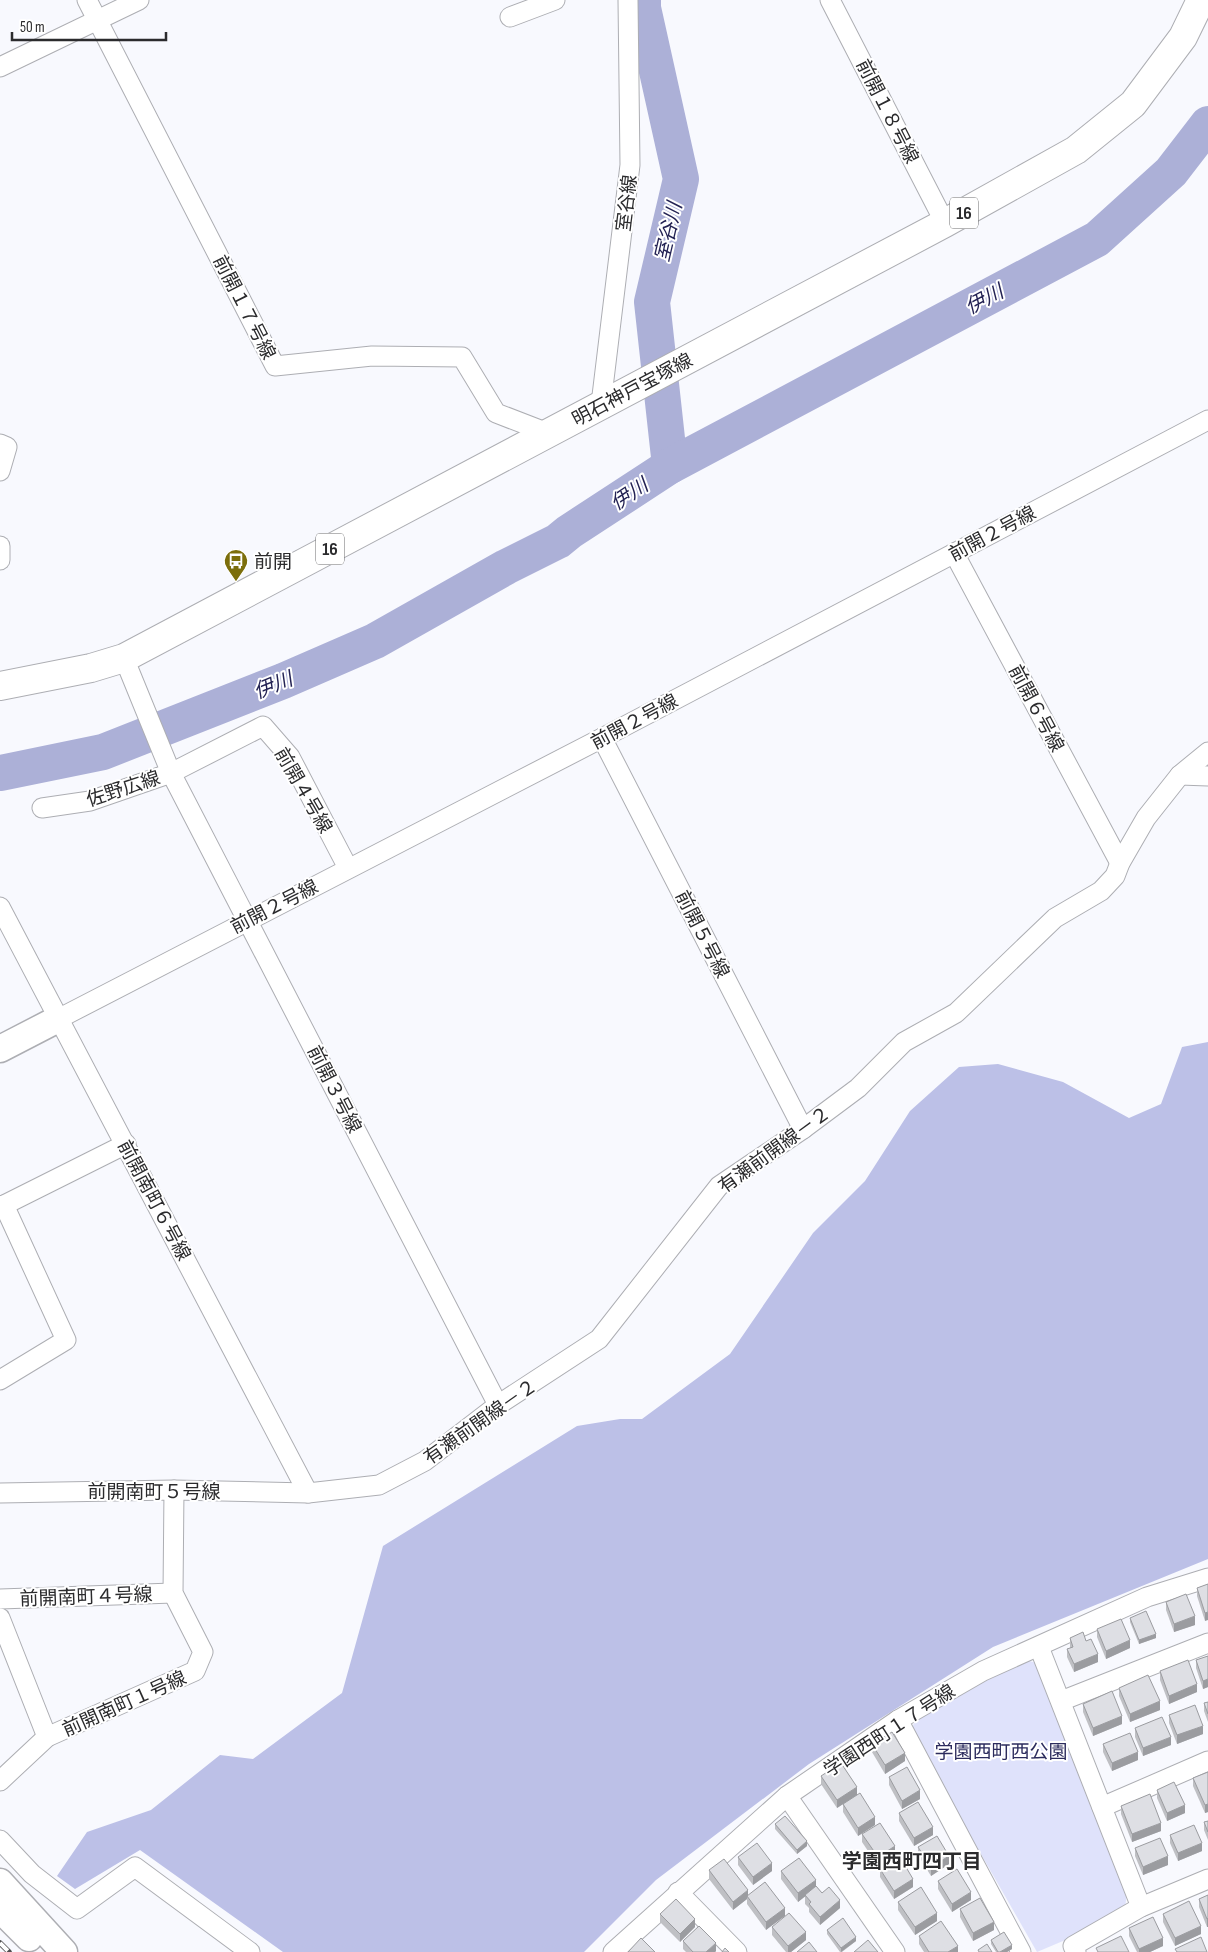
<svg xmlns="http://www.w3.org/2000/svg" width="1208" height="1952" font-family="'Sofia Sans Condensed','Noto Sans JP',sans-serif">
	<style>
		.green { fill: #dfe2fb }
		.forest { fill: #bcc0e7 }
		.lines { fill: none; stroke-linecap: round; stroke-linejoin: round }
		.river { stroke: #acb0d7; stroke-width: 36 }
		.street-casing { stroke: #adaeb3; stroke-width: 21 }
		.secondary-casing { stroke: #adaeb3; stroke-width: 29 }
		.primary-casing { stroke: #adaeb3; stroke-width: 30 }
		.street { stroke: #fff; stroke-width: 19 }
		.secondary { stroke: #fff; stroke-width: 26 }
		.primary { stroke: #fff; stroke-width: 28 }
		.rail-casing { stroke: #4f4f51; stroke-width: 5.5 }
		.rail { stroke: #fff; stroke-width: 4; stroke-dasharray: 11; stroke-linecap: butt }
		.wall { fill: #bfc0c4 }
		.shaded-wall { fill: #9b9ca0 }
		.building { fill: #dedfe4; stroke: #9b9ca0 }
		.labels { text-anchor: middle; stroke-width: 4; stroke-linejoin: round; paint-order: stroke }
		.shield { fill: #fff; stroke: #6b6b6c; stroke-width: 1 }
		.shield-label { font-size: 18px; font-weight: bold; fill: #2b2b2d }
		.street-label { font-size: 19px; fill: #2b2b2d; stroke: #fff }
		.poi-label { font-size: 19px; fill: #2b2b2d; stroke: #fff; text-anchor: start }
		.park-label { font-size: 19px; fill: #2c2c5d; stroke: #fff }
		.water-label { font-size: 20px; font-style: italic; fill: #232253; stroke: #fff }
		.neighbourhood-label { font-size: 20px; font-weight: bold; fill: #2b2b2d; stroke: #fff }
	</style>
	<rect width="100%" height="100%" fill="#f8f9fe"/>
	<polygon class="green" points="1026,1660 1040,1664 1127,1892 1125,1909 1063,1941 1037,1952 911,1732 916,1717"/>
	<polygon class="forest" points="1208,1042 1208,1559 993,1647 809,1764 656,1880 584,1952 283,1952 140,1850 75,1889 57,1876 87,1832 151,1810 220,1755 253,1759 342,1693 383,1546 577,1426 620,1419 642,1419 730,1354 813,1233 865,1181 910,1111 959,1067 998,1064 1063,1082 1129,1118 1161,1104 1182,1047"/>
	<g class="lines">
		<g class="river">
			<polyline points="643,0 643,8 681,179 652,302 670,466"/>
			<polyline points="0,773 103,752 283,681 375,641 506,567 558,541 569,532 670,466 1097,239 1171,172 1208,124"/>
		</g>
		<g class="street-casing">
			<g id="street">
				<polyline points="87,0 275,366 372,356 462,357 496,413 548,433"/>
				<polyline points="830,0 945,223"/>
				<polyline points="510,17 555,0"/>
				<polyline points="0,67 139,0"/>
				<polyline points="601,404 630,165 628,0"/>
				<polyline points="0,444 7,447 0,471"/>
				<polyline points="0,546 0,560"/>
				<polyline points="954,553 1120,863"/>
				<polyline points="124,658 171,773 498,1405"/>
				<polyline points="602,738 803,1129"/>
				<polyline points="1180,775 1208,776"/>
				<polyline points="42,808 90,801 171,773 263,726 290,757 348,868"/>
				<polyline points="0,907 308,1493"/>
				<polyline points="58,1019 602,738 1208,420"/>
				<polyline points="0,1207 126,1144"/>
				<polyline points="0,1380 66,1340 4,1205"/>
				<polyline points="0,1493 174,1490 308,1493 379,1485 425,1461 498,1405 599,1339 719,1186 803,1129 858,1088 904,1042 956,1013 1055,918 1101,891 1115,876 1120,863 1146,818 1180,775 1208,752"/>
				<polyline points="0,1599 173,1593"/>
				<polyline points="0,1618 47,1737"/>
				<polyline points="1039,1647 1141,1907"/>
				<polyline points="1061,1701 1208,1643"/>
				<polyline points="898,1720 1021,1952"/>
				<polyline points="0,1781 47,1737 195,1671 203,1652 173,1593 174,1490"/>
				<polyline points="787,1796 895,1952"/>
				<polyline points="1102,1807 1208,1761"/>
				<polyline points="0,1840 32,1874 77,1909 135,1867 250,1952"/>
				<polyline points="678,1892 737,1952"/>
				<polyline points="613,1952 787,1796 898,1720 983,1671 1147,1597 1208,1578"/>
				<polyline points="1076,1952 1073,1946 1141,1907 1208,1879"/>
			</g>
		</g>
		<g class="secondary-casing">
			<g id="secondary">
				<polyline points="0,1049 58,1019"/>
				<polyline points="0,1882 64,1952"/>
				<polyline points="0,1909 29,1938"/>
			</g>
		</g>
		<g class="primary-casing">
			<polyline id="primary" points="0,686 91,668 124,658 945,223 1076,150 1133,104 1183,37 1201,0"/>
		</g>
		<use href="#street" class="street"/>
		<use href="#secondary" class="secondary"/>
		<use href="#primary" class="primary"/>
		<g class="rail-casing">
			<polyline id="rail" points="0,1943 9,1952"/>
		</g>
		<use href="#rail" class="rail"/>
	</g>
	<g class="wall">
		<polygon points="1208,1584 1205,1621 1197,1596 1197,1588"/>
		<polygon points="1166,1602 1195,1625 1174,1632 1166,1610"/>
		<polygon points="1130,1618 1156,1638 1139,1644 1130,1622"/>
		<polygon points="1097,1629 1130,1648 1106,1659 1097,1637"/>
		<polygon points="1070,1638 1098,1662 1074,1672 1067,1657 1067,1649 1070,1648"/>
		<polygon points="1208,1656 1208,1687 1203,1689 1196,1668 1196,1660"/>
		<polygon points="1160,1671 1197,1692 1169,1704 1160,1680"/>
		<polygon points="1119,1688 1160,1710 1130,1722 1119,1696"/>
		<polygon points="1208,1702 1208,1722 1204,1711 1204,1703"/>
		<polygon points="1083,1704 1122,1724 1093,1736 1083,1712"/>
		<polygon points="1169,1715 1203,1734 1177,1744 1169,1723"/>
		<polygon points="1135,1728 1171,1745 1143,1756 1135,1737"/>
		<polygon points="872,1744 905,1761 885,1774 872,1752"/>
		<polygon points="1103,1744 1138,1760 1112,1771 1103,1752"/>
		<polygon points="1208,1772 1208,1812 1205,1813 1193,1786 1193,1778"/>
		<polygon points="821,1776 857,1795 875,1825 858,1836 843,1812 843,1804 837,1808 821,1784"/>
		<polygon points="889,1777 920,1799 902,1809 889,1785"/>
		<polygon points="1157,1790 1185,1813 1167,1821 1157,1798"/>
		<polygon points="1121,1806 1161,1831 1132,1842 1121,1814"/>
		<polygon points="899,1813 933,1835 914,1846 899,1821"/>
		<polygon points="1208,1821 1208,1840 1204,1830 1204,1822"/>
		<polygon points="775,1824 807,1846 797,1854 775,1829"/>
		<polygon points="862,1834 895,1854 878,1866 862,1842"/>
		<polygon points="1170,1835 1202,1851 1178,1861 1170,1843"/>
		<polygon points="918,1847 949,1864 931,1876 918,1855"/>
		<polygon points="1135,1848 1168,1865 1143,1875 1135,1856"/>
		<polygon points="738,1857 772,1871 753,1885 738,1865"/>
		<polygon points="880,1869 913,1887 894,1899 880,1877"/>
		<polygon points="709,1870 748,1895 785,1908 766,1930 747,1904 747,1899 733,1910 709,1879"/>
		<polygon points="781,1871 816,1886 822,1893 840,1908 820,1925 809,1912 809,1908 805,1904 805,1896 798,1902 781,1879"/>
		<polygon points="938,1881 971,1900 952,1912 938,1889"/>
		<polygon points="1208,1895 1208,1927 1207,1927 1199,1907 1199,1899"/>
		<polygon points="898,1902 937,1921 915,1935 898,1910"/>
		<polygon points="960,1909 994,1930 973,1941 960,1917"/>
		<polygon points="660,1914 695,1927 680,1942 660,1922"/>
		<polygon points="1163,1914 1201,1934 1175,1946 1163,1922"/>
		<polygon points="772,1927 806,1940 791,1952 786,1952 772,1935"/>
		<polygon points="1129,1928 1163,1946 1150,1952 1137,1952 1129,1936"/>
		<polygon points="827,1930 856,1941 842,1952 840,1952 827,1934"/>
		<polygon points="919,1936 958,1952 924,1952 919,1944"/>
		<polygon points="991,1940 1012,1949 1007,1952 996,1952 991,1944"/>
		<polygon points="683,1941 716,1951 715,1952 686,1952 683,1949"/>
	</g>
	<g class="shaded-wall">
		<polygon points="1208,1612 1208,1620 1205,1621 1205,1613"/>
		<polygon points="1195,1616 1195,1625 1174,1632 1174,1624"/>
		<polygon points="1156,1634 1156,1638 1139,1644 1139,1640"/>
		<polygon points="1130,1640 1130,1648 1106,1659 1106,1651"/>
		<polygon points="1098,1654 1098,1662 1074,1672 1074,1664"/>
		<polygon points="1208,1679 1208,1687 1203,1689 1203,1681"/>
		<polygon points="1197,1684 1197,1692 1169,1704 1169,1696"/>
		<polygon points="1160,1701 1160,1710 1130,1722 1130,1714"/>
		<polygon points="1122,1716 1122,1724 1093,1736 1093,1728"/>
		<polygon points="1203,1726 1203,1734 1177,1744 1177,1735"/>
		<polygon points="1171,1737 1171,1745 1143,1756 1143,1748"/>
		<polygon points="1138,1752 1138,1760 1112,1771 1112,1763"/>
		<polygon points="905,1753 905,1761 885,1774 885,1765"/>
		<polygon points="857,1787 857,1795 837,1808 837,1800"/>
		<polygon points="920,1790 920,1799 902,1809 902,1801"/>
		<polygon points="1208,1804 1208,1812 1205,1813 1205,1805"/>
		<polygon points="1185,1805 1185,1813 1167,1821 1167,1813"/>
		<polygon points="875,1817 875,1825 858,1836 858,1828"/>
		<polygon points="1161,1823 1161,1831 1132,1842 1132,1834"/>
		<polygon points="933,1827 933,1835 914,1846 914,1838"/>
		<polygon points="807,1841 807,1846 797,1854 797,1850"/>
		<polygon points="1202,1843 1202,1851 1178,1861 1178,1853"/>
		<polygon points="895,1846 895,1854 878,1866 878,1857"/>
		<polygon points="949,1856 949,1864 931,1876 931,1867"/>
		<polygon points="1168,1856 1168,1865 1143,1875 1143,1867"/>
		<polygon points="772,1863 772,1871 753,1885 753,1877"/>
		<polygon points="913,1879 913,1887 894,1899 894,1891"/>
		<polygon points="816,1880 816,1888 798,1902 798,1893"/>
		<polygon points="748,1890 748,1898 747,1896 747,1899 733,1910 733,1902"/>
		<polygon points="971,1892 971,1900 952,1912 952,1904"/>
		<polygon points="840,1900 840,1908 820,1925 820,1917"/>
		<polygon points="785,1908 785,1916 766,1930 766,1922"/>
		<polygon points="937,1913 937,1921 915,1935 915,1927"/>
		<polygon points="1208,1918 1208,1927 1207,1927 1207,1919"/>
		<polygon points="695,1919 695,1927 680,1942 680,1934"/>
		<polygon points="994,1922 994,1930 973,1941 973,1933"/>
		<polygon points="1201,1926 1201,1934 1175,1946 1175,1938"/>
		<polygon points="806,1932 806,1940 791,1952 788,1952 788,1946"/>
		<polygon points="856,1937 856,1941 841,1952 841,1948"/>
		<polygon points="1163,1938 1163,1946 1150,1952 1139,1952 1139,1949"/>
		<polygon points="716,1943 716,1951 715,1952 706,1952"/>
		<polygon points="1012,1945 1012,1949 1007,1952 1000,1952"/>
		<polygon points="958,1946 958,1952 948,1952"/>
	</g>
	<g class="building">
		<polygon points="1208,1584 1208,1612 1205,1613 1197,1588"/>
		<polygon points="1186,1594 1195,1616 1174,1624 1166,1602"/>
		<polygon points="1146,1611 1156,1634 1139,1640 1130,1618"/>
		<polygon points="1121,1619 1130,1640 1106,1651 1097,1629"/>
		<polygon points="1083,1632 1086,1641 1091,1639 1098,1654 1074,1664 1067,1649 1073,1647 1070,1638"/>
		<polygon points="1208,1656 1208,1679 1203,1681 1196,1660"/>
		<polygon points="1188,1660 1197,1684 1169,1696 1160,1671"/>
		<polygon points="1148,1675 1160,1701 1130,1714 1119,1688"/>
		<polygon points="1112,1691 1122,1716 1093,1728 1083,1704"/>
		<polygon points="1208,1702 1208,1714 1204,1703"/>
		<polygon points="1195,1705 1203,1726 1177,1735 1169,1715"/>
		<polygon points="1162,1717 1171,1737 1143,1748 1135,1728"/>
		<polygon points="892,1732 905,1753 885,1765 872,1744"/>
		<polygon points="1130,1733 1138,1752 1112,1763 1103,1744"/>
		<polygon points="841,1763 857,1787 837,1800 821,1776"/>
		<polygon points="907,1767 920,1790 902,1801 889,1777"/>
		<polygon points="1208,1772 1208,1804 1205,1805 1193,1778"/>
		<polygon points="1174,1782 1185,1805 1167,1813 1157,1790"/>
		<polygon points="860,1793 875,1817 858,1828 843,1804"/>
		<polygon points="1150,1794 1161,1823 1132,1834 1121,1806"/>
		<polygon points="918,1802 933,1827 914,1838 899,1813"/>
		<polygon points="785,1816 807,1841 797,1850 775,1824"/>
		<polygon points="1208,1821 1208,1832 1204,1822"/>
		<polygon points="880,1823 895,1846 878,1857 862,1834"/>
		<polygon points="1194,1825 1202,1843 1178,1853 1170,1835"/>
		<polygon points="937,1836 949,1856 931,1867 918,1847"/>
		<polygon points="1160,1838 1168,1856 1143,1867 1135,1848"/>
		<polygon points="757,1843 772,1863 753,1877 738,1857"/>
		<polygon points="900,1857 913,1879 894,1891 880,1869"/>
		<polygon points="799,1858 816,1880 798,1893 781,1871"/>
		<polygon points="724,1859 748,1890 733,1902 709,1870"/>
		<polygon points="957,1869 971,1892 952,1904 938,1881"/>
		<polygon points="765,1882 785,1908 766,1922 747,1896"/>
		<polygon points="816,1886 822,1893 829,1887 840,1900 820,1917 809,1904 811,1902 805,1895"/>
		<polygon points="921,1887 937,1913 915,1927 898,1902"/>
		<polygon points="1208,1895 1208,1918 1207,1919 1199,1899"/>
		<polygon points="980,1898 994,1922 973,1933 960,1909"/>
		<polygon points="676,1899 695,1919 680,1934 660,1914"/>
		<polygon points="1189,1901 1201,1926 1175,1938 1163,1914"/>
		<polygon points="789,1913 806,1932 788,1946 772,1927"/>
		<polygon points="1153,1917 1163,1938 1139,1949 1129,1928"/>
		<polygon points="843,1918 856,1937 841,1948 827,1930"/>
		<polygon points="941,1921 958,1946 948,1952 929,1952 919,1936"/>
		<polygon points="699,1926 716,1943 706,1952 693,1952 683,1941"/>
		<polygon points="1004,1932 1012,1945 1000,1952 998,1952 991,1940"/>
		<polygon points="1121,1936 1129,1952 1098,1952 1096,1948"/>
		<polygon points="1201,1937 1207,1952 1177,1952 1175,1949"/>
		<polygon points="641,1938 655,1952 628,1952"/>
		<polygon points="868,1940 878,1952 854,1952"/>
		<polygon points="809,1942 817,1952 797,1952"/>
		<polygon points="987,1944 992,1952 979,1952 978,1950"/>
		<polygon points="725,1948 729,1952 722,1952"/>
	</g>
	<defs>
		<g id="bus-pin" transform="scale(1.25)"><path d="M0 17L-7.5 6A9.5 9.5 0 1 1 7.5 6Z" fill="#7c6e0b" stroke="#fff"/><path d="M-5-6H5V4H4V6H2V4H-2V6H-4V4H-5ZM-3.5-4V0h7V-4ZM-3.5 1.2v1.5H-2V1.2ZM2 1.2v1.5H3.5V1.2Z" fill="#fff"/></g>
	</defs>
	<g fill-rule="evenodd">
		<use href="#bus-pin" x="236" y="561"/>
	</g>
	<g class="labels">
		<g class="shield">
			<rect x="950" y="197.5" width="28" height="31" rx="4"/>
			<rect x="316" y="533.5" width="28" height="31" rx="4"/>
		</g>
		<g class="shield-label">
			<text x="964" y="219">16</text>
			<text x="330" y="555">16</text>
		</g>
		<g class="street-label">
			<text transform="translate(888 111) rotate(63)" y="7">前開１８号線</text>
			<text transform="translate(626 203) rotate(-83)" y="7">室谷線</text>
			<text transform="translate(245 307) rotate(63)" y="7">前開１７号線</text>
			<text transform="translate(632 389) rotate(-28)" y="7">明石神戸宝塚線</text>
			<text transform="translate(992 533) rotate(-28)" y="7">前開２号線</text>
			<text transform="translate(1037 708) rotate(62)" y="7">前開６号線</text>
			<text transform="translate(634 721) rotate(-28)" y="7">前開２号線</text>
			<text transform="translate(123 788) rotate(-18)" y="7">佐野広線</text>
			<text transform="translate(304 790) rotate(60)" y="7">前開４号線</text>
			<text transform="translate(274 906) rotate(-27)" y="7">前開２号線</text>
			<text transform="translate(703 934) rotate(63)" y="7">前開５号線</text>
			<text transform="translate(335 1089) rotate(63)" y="7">前開３号線</text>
			<text transform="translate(774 1149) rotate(-36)" y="7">有瀬前開線－２</text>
			<text transform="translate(155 1200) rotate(62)" y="7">前開南町６号線</text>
			<text transform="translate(480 1421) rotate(-35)" y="7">有瀬前開線－２</text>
			<text x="154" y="1498">前開南町５号線</text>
			<text transform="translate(86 1596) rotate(-2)" y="7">前開南町４号線</text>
			<text transform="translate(124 1703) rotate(-24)" y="7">前開南町１号線</text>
			<text transform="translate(889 1730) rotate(-33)" y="7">学園西町１７号線</text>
		</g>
		<g class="poi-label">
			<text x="254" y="568">前開</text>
		</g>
		<g class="park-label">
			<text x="1001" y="1758">学園西町西公園</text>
		</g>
		<g class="water-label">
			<text transform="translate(668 232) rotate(-77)" y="7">室谷川</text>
			<text transform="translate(984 299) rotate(-28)" y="7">伊川</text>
			<text transform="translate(629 494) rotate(-34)" y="7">伊川</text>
			<text transform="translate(273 685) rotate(-22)" y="7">伊川</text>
		</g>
		<g class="neighbourhood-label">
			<text x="912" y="1868">学園西町四丁目</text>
		</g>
	</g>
	<path d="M12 32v8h154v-8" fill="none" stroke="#2b2b2d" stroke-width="2.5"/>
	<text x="20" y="32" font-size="15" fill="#2b2b2d" stroke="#ffffff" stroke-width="4" paint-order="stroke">50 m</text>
</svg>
